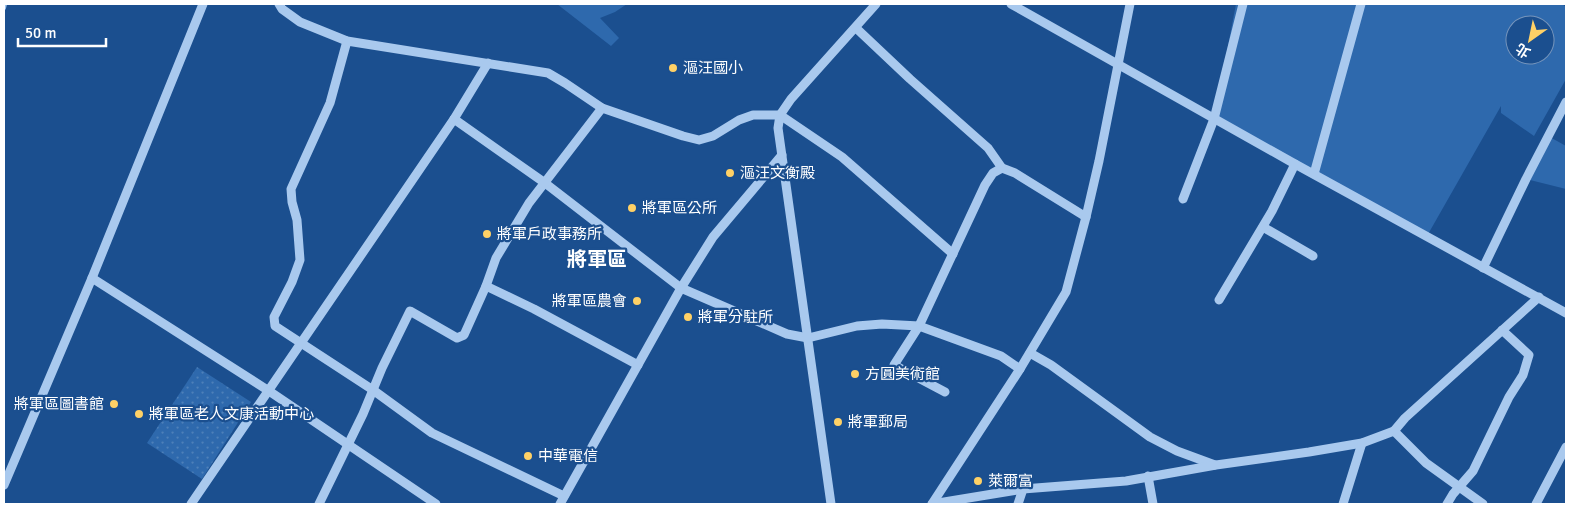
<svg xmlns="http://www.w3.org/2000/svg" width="1570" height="508" font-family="Signika,'Noto Sans TC',sans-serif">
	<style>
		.grass { fill: #2e69ad; fill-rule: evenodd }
		.park { fill: url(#park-dots) }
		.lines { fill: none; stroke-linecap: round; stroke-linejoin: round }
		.stream { stroke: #9cc4f0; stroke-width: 4 }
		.minor { stroke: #a9c9ee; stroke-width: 9 }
		.poi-dot { fill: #ffd166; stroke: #1b4f8f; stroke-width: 2 }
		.labels { text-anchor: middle; stroke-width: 4.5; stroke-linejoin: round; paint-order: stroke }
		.poi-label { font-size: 15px; fill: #fff; stroke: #1b4f8f; text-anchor: start }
		.district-label { font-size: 20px; font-weight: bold; fill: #fff; stroke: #1b4f8f }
	</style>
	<defs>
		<pattern id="park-dots" width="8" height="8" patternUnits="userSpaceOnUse" patternTransform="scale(1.25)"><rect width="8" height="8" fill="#2e69ad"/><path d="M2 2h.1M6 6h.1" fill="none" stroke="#4d80b9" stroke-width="1.8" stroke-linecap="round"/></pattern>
	</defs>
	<rect width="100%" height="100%" fill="#1b4f8f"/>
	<g class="grass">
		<polygon points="557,4 627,4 615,12 600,18 619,38 611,46"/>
		<path d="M1236 4H1562L1566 7V79L1534 136 1501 113V106L1427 236 1214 119ZM1515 25H1545V55H1515Z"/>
		<polygon points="1548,136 1566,146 1566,189 1526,179"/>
	</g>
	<polygon class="park" points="197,367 251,402 202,479 147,443"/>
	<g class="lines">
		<polyline class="stream" points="4,8 5,4"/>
		<g class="minor">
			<polyline points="279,4 282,9 300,22 347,41 548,73 565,83 602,108 683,136 699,140 713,136 739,120 753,115 780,115 842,157 953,254"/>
			<polyline points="1011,4 1295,164 1566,313"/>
			<polyline points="856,28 910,79 988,148 1002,168 1015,173 1086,217"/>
			<polyline points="347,41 330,103 291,189 292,202 297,220 300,260 292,282 274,317 275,326 373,390 432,433 564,496"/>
			<polyline points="454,119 545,183 681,288 787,334 808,338 857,326 882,324 919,326 1001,356 1020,369"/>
			<polyline points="1314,174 1361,4"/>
			<polyline points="1183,199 1214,119 1243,4"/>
			<polyline points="1263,227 1313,256"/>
			<polyline points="1483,268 1526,179 1566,102"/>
			<polyline points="92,278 269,391 436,504"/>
			<polyline points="486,286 534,309 638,365"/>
			<polyline points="1219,300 1272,211 1295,164"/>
			<polyline points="1030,353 1051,365 1150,437 1177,451 1215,465"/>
			<polyline points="945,392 894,365 919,326 985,185 993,173 1002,168"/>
			<polyline points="1394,431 1426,463 1483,504"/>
			<polyline points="1148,476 1153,504"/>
			<polyline points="4,485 92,278 203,4"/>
			<polyline points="191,504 454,119 488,63"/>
			<polyline points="319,504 363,414 382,368 410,311 457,338 464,335 486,286 496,258 529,203 602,108"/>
			<polyline points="560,504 681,288 713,237 782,155"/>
			<polyline points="831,504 778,128 780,115 791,99 876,4"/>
			<polyline points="932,504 1023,489 1126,481 1216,465 1309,452 1362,443 1394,431 1405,418 1539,297"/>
			<polyline points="932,504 1020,369 1066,292 1086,217 1099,161 1130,4"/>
			<polyline points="1018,504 1023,489"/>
			<polyline points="1343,504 1362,443"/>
			<polyline points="1447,504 1453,494 1473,471 1509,397 1523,375 1529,355 1502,330"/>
			<polyline points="1536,504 1566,447"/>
		</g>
	</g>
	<g class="poi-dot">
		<circle cx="673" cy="68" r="5"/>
		<circle cx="730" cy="173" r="5"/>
		<circle cx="632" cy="208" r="5"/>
		<circle cx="487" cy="234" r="5"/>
		<circle cx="637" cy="301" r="5"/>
		<circle cx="688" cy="317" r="5"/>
		<circle cx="855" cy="374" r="5"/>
		<circle cx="114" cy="404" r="5"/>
		<circle cx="139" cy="414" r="5"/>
		<circle cx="838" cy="422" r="5"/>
		<circle cx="528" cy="456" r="5"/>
		<circle cx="978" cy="481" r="5"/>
	</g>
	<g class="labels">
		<g class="poi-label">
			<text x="683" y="73">漚汪國小</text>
			<text x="740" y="178">漚汪文衡殿</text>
			<text x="642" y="213">將軍區公所</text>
			<text x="497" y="239">將軍戶政事務所</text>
			<text x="627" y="306" text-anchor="end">將軍區農會</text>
			<text x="698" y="322">將軍分駐所</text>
			<text x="865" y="379">方圓美術館</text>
			<text x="104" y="409" text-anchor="end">將軍區圖書館</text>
			<text x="149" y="419">將軍區老人文康活動中心</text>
			<text x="848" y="427">將軍郵局</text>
			<text x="538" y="461">中華電信</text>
			<text x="988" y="486">萊爾富</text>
		</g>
		<g class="district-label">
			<text x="597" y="266">將軍區</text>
		</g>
	</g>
	<rect width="1570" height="508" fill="none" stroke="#ffffff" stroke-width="10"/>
	<g transform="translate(1530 40) rotate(213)"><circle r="24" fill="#1b4f8f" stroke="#7695bc"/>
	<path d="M0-4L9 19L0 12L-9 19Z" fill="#ffd166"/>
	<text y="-8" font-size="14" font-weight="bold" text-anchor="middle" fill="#ffffff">北</text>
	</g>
	<path d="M18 38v8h88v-8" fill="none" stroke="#ffffff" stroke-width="2.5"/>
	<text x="25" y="38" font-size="15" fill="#ffffff" stroke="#1b4f8f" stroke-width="4" paint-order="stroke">50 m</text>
</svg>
